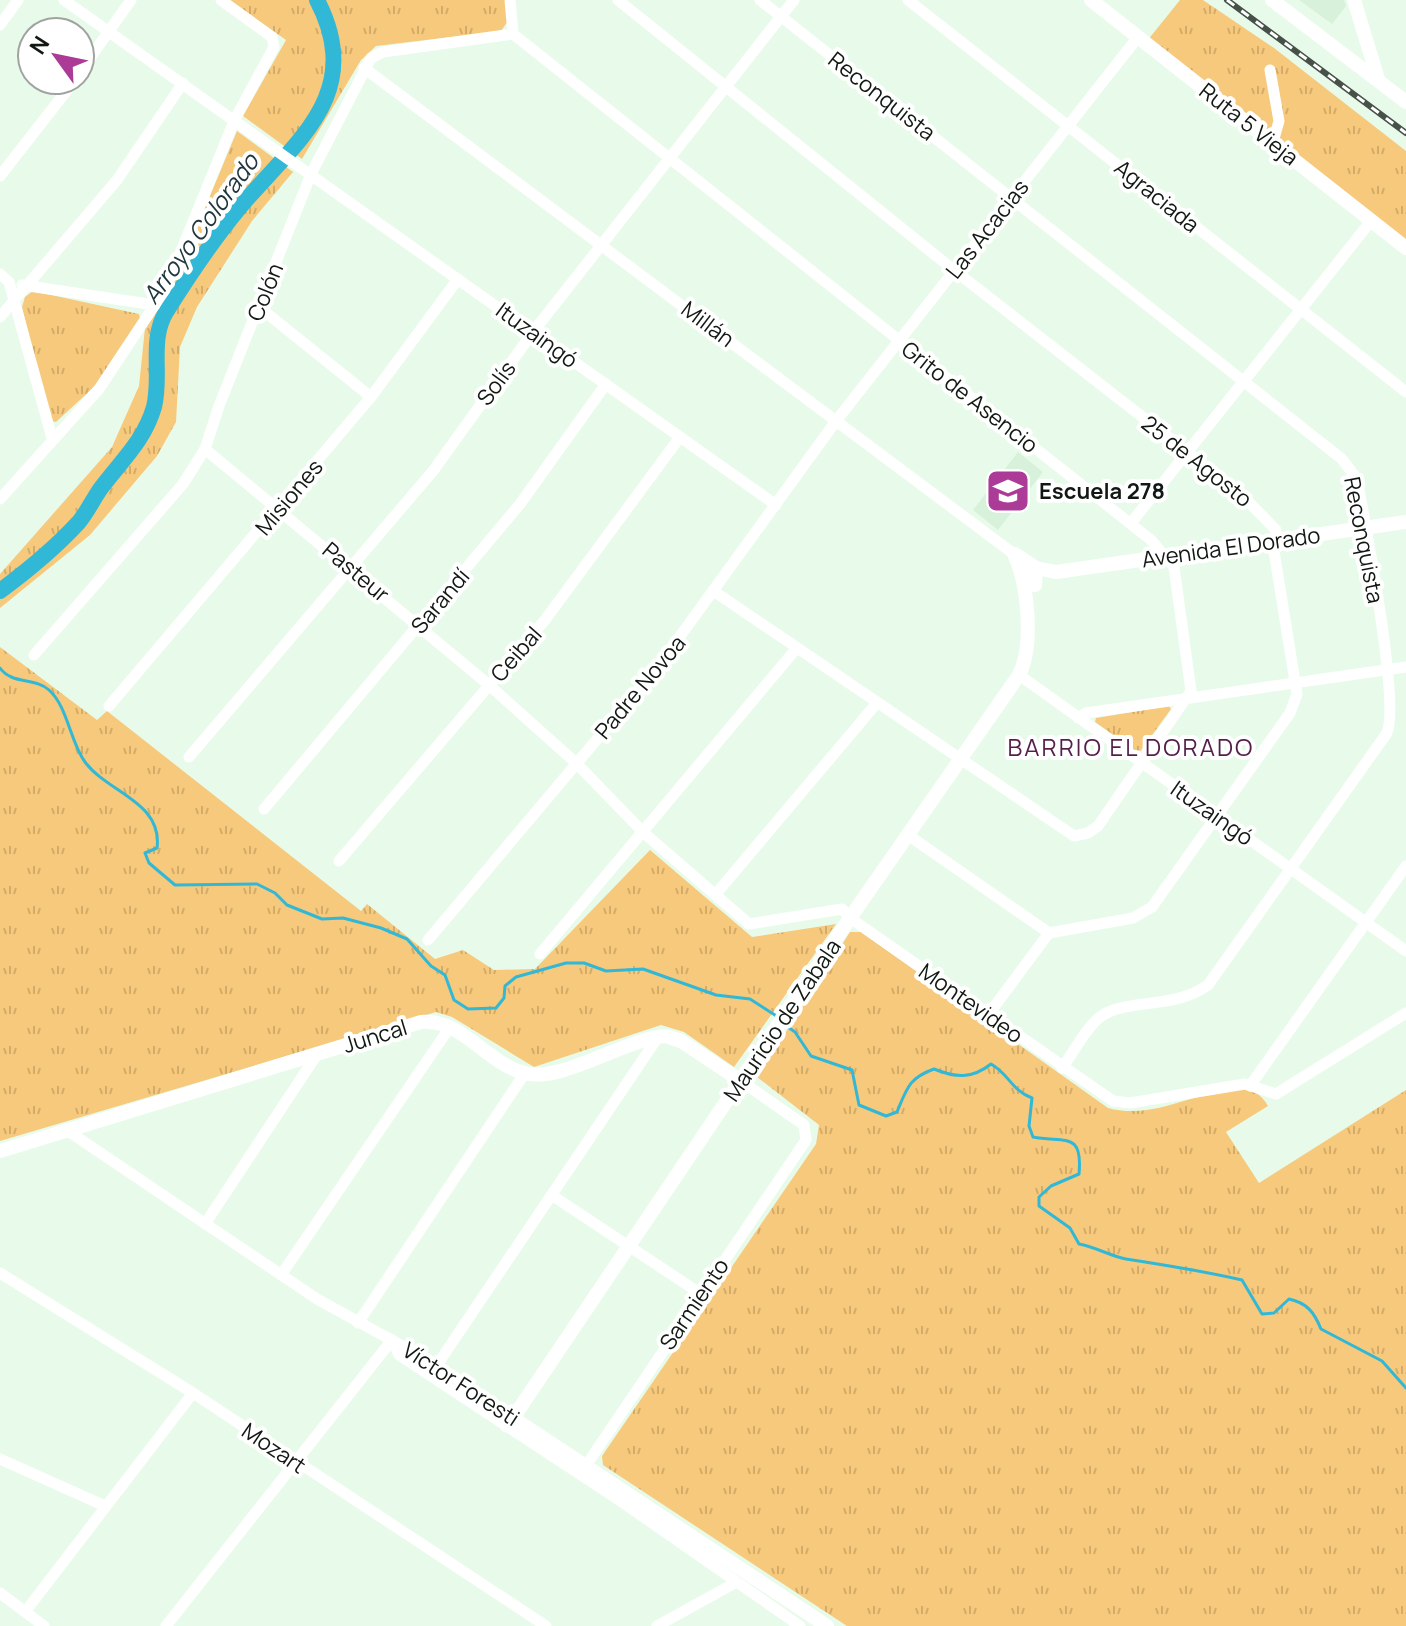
<svg xmlns="http://www.w3.org/2000/svg" width="1406" height="1626" font-family="Manrope,sans-serif">
	<style>
		.built { fill: #d8f1da }
		.grass { fill: url(#grass-tufts) }
		.lines { fill: none; stroke-linecap: round; stroke-linejoin: round }
		.stream { stroke: #31b8d7; stroke-width: 3 }
		.river { stroke: #31b8d7; stroke-width: 16 }
		.minor { stroke: #fff; stroke-width: 11 }
		.tertiary { stroke: #fff; stroke-width: 14 }
		.rail-casing { stroke: #475149; stroke-width: 6 }
		.rail { stroke: #fff; stroke-width: 3; stroke-dasharray: 9; stroke-linecap: butt }
		.labels { text-anchor: middle; stroke-width: 8; stroke-linejoin: round; paint-order: stroke }
		.street-label { font-size: 22px; fill: #111812; stroke: #fff }
		.poi-label { font-size: 22px; font-weight: bold; fill: #111812; stroke: #fff; text-anchor: start }
		.water-label { font-size: 24px; font-style: italic; fill: #20363d; stroke: #fff }
		.neighbourhood-label { font-size: 24px; letter-spacing: 2px; fill: #551e4a; stroke: #fff }
	</style>
	<defs>
		<pattern id="grass-tufts" width="24" height="20" patternUnits="userSpaceOnUse" patternTransform="scale(2)"><rect width="24" height="20" fill="#f7c97c"/><path d="M3 7l-1-3M5 7V3M7 7l1-3M15 17l-1-3M17 17v-4M19 17l1-3" fill="none" stroke="#d3ac6a"/></pattern>
	</defs>
	<rect width="100%" height="100%" fill="#e8fbea"/>
	<g class="built">
		<polygon points="1299,0 1344,0 1346,6 1332,24"/>
		<polygon points="1018,452 1043,472 998,530 973,510"/>
	</g>
	<g class="grass">
		<polygon points="229,0 505,0 508,21 501,31 376,46 361,60 302,159 243,116 286,40"/>
		<polygon points="1180,0 1203,0 1274,48 1406,151 1406,245 1147,41"/>
		<polygon points="237,131 293,172 252,221 197,307 180,347 176,422 157,456 90,535 0,608 0,574 112,447 139,386 145,328 175,280"/>
		<polygon points="33,291 139,314 140,319 95,386 56,422 50,421 22,307 25,297"/>
		<polygon points="0,647 97,720 107,711 361,911 367,904 435,959 463,950 494,970 535,969 650,850 752,937 836,924 734,1067 684,1032 661,1025 534,1067 452,1017 436,1012 0,1141"/>
		<polygon points="1169,706 1171,709 1139,753 1095,722 1096,718"/>
		<path d="M850 932H861L1108 1108C1155 1121 1197 1089 1244 1089 1254 1089 1264 1098 1268 1106L1226 1132 1259 1183 1406 1090V1626H847L603 1465 602 1456 816 1144 819 1125 757 1077Z"/>
	</g>
	<g class="lines">
		<g class="stream">
			<path d="M0 668C12 685 35 677 49 690 68 707 70 742 85 762 108 793 163 802 157 848L145 853 149 863 175 885 257 884 275 893 287 905 322 919 343 918 381 928 407 939 431 966 445 975 454 1000 468 1009 496 1008 504 998 505 986 516 977 566 963H584L606 971 643 969 716 995 750 999 778 1017"/>
			<path d="M785 1025 795 1032 811 1056 852 1070 859 1105 886 1116 897 1112C907 1088 909 1078 934 1069 956 1078 972 1079 991 1064 1009 1074 1011 1090 1032 1098L1029 1126 1033 1137C1065 1143 1083 1131 1079 1174L1051 1186 1039 1197V1206L1070 1228 1079 1244C1096 1247 1110 1256 1126 1259 1165 1265 1203 1271 1242 1280L1262 1314 1274 1313 1289 1299C1307 1303 1314 1312 1321 1329L1382 1361 1406 1388"/>
		</g>
		<path class="river" d="M0 591C27 571 55 548 78 523 87 513 93 499 101 488 122 460 144 441 154 407 162 376 149 340 166 312 188 277 214 238 240 207 296 141 366 94 317 0"/>
		<g class="minor">
			<polyline points="64,0 776,505"/>
			<polyline points="510,0 513,34"/>
			<polyline points="618,0 955,271 1240,493 1276,530 1274,551 1297,694 1290,713 1152,907 1133,918 1049,933 988,1015"/>
			<path d="M760 0 1342 459 1357 479C1365 523 1400 701 1387 733L1208 985C1174 1010 1125 998 1100 1017 1085 1029 1074 1052 1062 1068"/>
			<polyline points="908,0 1406,392"/>
			<polyline points="0,25 18,0"/>
			<polyline points="513,34 1151,540 1174,567 1191,691 1098,826 1088,833 1074,836 715,592"/>
			<polyline points="364,68 1014,554"/>
			<polyline points="1270,70 1279,121 1273,142"/>
			<polyline points="80,72 131,0"/>
			<polyline points="0,176 75,80"/>
			<polyline points="0,274 9,282 52,438"/>
			<polyline points="22,285 155,305"/>
			<polyline points="259,307 371,397"/>
			<polyline points="0,317 117,180 183,83"/>
			<polyline points="205,449 489,685 575,762 644,833 749,924 842,909 850,918 1113,1101 1130,1103 1245,1084 1276,1094 1406,1013"/>
			<polyline points="0,499 99,389 166,288 235,119 274,47 272,37 221,0"/>
			<polyline points="1131,523 1371,221"/>
			<polyline points="34,655 183,484 205,449 219,406 311,174 371,58 383,52 513,34"/>
			<polyline points="1019,675 1406,951"/>
			<polyline points="109,706 371,397 458,279"/>
			<polyline points="1078,718 1086,713 1406,667"/>
			<polyline points="189,757 433,471 533,332 794,0"/>
			<polyline points="264,809 520,504 606,384"/>
			<polyline points="908,835 1049,933"/>
			<polyline points="339,861 545,620 680,437"/>
			<polyline points="715,895 876,704"/>
			<polyline points="428,940 657,668 836,421 1138,37"/>
			<polyline points="540,954 796,649"/>
			<polyline points="1250,1086 1406,866"/>
			<polyline points="68,1131 317,1299 437,1365 513,1418 506,1427"/>
			<polyline points="553,1196 701,1294"/>
			<polyline points="205,1224 318,1053"/>
			<polyline points="0,1273 193,1393 546,1626"/>
			<polyline points="281,1275 450,1027"/>
			<polyline points="358,1323 525,1073"/>
			<polyline points="392,1340 399,1355 622,1502 800,1626"/>
			<polyline points="437,1365 658,1037"/>
			<polyline points="0,1459 105,1506"/>
			<polyline points="581,1473 806,1140 804,1125 741,1081"/>
			<polyline points="0,1593 44,1626"/>
			<polyline points="25,1612 193,1393"/>
			<polyline points="166,1626 392,1340"/>
			<polyline points="657,1626 735,1583"/>
		</g>
		<g class="tertiary">
			<polyline points="1091,0 1406,248"/>
			<polyline points="1272,0 1406,102"/>
			<polyline points="1354,0 1378,79"/>
			<polyline points="1015,554 1036,568 1056,572 1406,522"/>
			<polyline points="1023,581 1035,585 1036,568 1028,570"/>
			<path d="M0 1151 421 1022C464 1018 489 1068 530 1074 566 1080 625 1039 666 1036L681 1041 741 1081"/>
			<path d="M827 1626 513 1418 850 918 1019 675C1034 646 1028 583 1014 554"/>
		</g>
		<g class="rail-casing">
			<polyline id="rail" points="1227,0 1406,133"/>
		</g>
		<use href="#rail" class="rail"/>
	</g>
	<defs>
		<g id="school-square" transform="scale(2.3)"><rect x="-9" y="-9" width="18" height="18" rx="4" fill="#ab3b97" stroke="#fff"/><path d="M0-5L7-2L0 1L-7-2ZM-4 1L0 2.5L4 1V4Q0 6-4 4Z" fill="#fff"/></g>
	</defs>
	<g fill-rule="evenodd">
		<use href="#school-square" x="1008" y="491"/>
	</g>
	<g class="labels">
		<g class="street-label">
			<text transform="translate(882 96) rotate(38)" y="8">Reconquista</text>
			<text transform="translate(1249 124) rotate(38)" y="8">Ruta 5 Vieja</text>
			<text transform="translate(1157 196) rotate(39)" y="8">Agraciada</text>
			<text transform="translate(987 229) rotate(-52)" y="8">Las Acacias</text>
			<text transform="translate(265 292) rotate(-68)" y="8">Colón</text>
			<text transform="translate(708 324) rotate(37)" y="8">Millán</text>
			<text transform="translate(537 335) rotate(36)" y="8">Ituzaingó</text>
			<text transform="translate(496 383) rotate(-54)" y="8">Solís</text>
			<text transform="translate(970 397) rotate(38)" y="8">Grito de Asencio</text>
			<text transform="translate(1197 461) rotate(38)" y="8">25 de Agosto</text>
			<text transform="translate(289 497) rotate(-50)" y="8">Misiones</text>
			<text transform="translate(1364 540) rotate(79)" y="8">Reconquista</text>
			<text transform="translate(1231 547) rotate(-8)" y="8">Avenida El Dorado</text>
			<text transform="translate(356 572) rotate(40)" y="8">Pasteur</text>
			<text transform="translate(440 601) rotate(-50)" y="8">Sarandí</text>
			<text transform="translate(516 654) rotate(-49)" y="8">Ceibal</text>
			<text transform="translate(640 687) rotate(-50)" y="8">Padre Novoa</text>
			<text transform="translate(1212 813) rotate(35)" y="8">Ituzaingó</text>
			<text transform="translate(971 1003) rotate(35)" y="8">Montevideo</text>
			<text transform="translate(782 1020) rotate(-56)" y="8">Mauricio de Zabala</text>
			<text transform="translate(375 1036) rotate(-17)" y="8">Juncal</text>
			<text transform="translate(694 1304) rotate(-56)" y="8">Sarmiento</text>
			<text transform="translate(461 1384) rotate(33)" y="8">Víctor Foresti</text>
			<text transform="translate(274 1448) rotate(34)" y="8">Mozart</text>
		</g>
		<g class="poi-label">
			<text x="1039" y="499">Escuela 278</text>
		</g>
		<g class="water-label">
			<text transform="translate(201 229) rotate(-54)" y="8">Arroyo Colorado</text>
		</g>
		<g class="neighbourhood-label">
			<text x="1131" y="756">BARRIO EL DORADO</text>
		</g>
	</g>
	<g transform="translate(56 56) rotate(303)"><circle r="38" fill="#ffffff" stroke="#a0a3a0" stroke-width="2"/>
	<path d="M0-6L14 30L0 20L-14 30Z" fill="#ab3b97"/>
	<text y="-12" font-size="22" font-weight="bold" text-anchor="middle" fill="#111812">N</text>
	</g>
</svg>
